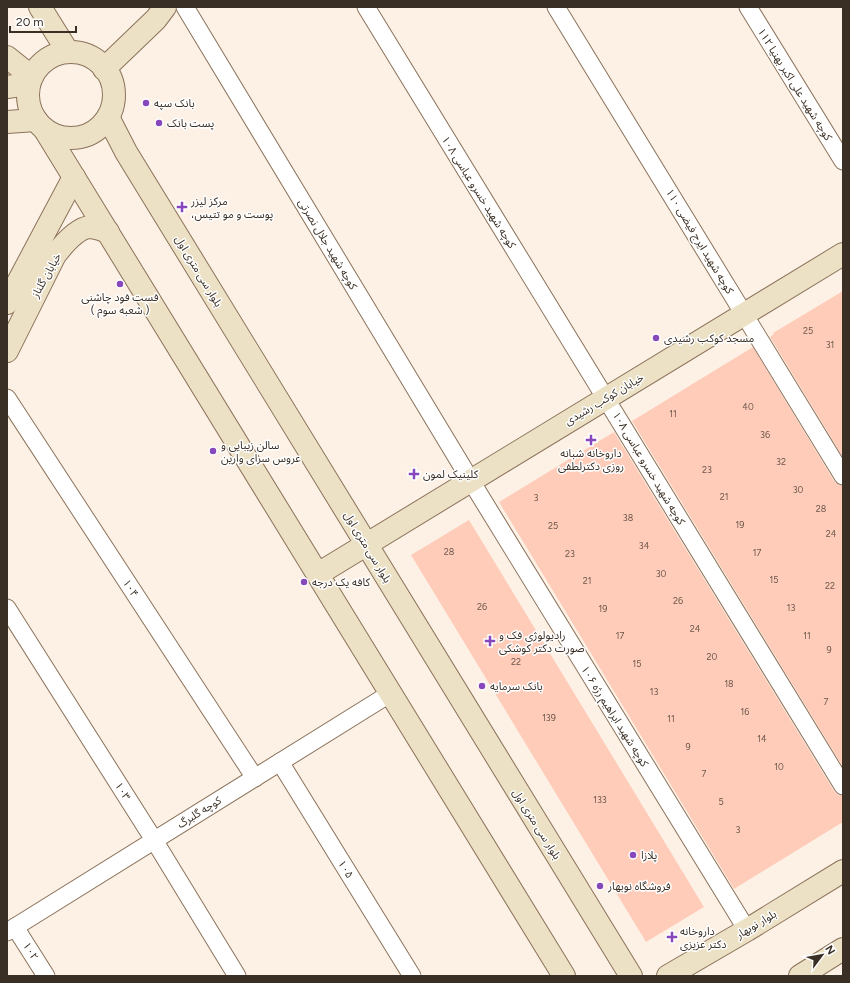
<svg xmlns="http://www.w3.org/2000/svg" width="850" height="983" font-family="Figtree,'Noto Sans Arabic',sans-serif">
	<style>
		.building { fill: #ffccba }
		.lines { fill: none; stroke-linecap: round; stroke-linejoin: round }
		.street-casing { stroke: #8b725a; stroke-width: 19 }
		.secondary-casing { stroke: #8b725a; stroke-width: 24 }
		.street { stroke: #fff; stroke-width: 17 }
		.secondary { stroke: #ece1c5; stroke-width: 22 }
		.poi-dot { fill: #8748bd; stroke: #fff; stroke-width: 1.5 }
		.labels { text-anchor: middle; stroke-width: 3; stroke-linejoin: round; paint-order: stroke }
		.number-label { font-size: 9px; fill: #6b564a }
		.street-label { font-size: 11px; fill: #3a2f25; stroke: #fff }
		.poi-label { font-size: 11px; fill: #3a2f25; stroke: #fff; text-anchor: start }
	</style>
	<rect width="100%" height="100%" fill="#fdf1e6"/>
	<g class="building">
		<polygon points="843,291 843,457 770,337 774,334 773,333"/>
		<polygon points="753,347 834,481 839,485 843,486 843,767 632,421"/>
		<polygon points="614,432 834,791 838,795 843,796 843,822 734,889 499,502"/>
		<polygon points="469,520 704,907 646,942 411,555"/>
	</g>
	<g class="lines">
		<g class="street-casing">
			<g id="street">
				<polyline points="185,7 471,481 747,930"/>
				<polyline points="366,7 843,786"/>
				<polyline points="556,7 843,476"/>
				<polyline points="748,7 843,161"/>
				<polyline points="7,398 255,778"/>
				<polyline points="7,608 154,840 237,976"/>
				<polyline points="280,762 412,976"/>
				<polyline points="15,927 46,976"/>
				<polyline points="7,932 391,693"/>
			</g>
		</g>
		<g class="secondary-casing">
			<g id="secondary">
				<polyline points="40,7 68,52"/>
				<circle cx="71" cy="95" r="43"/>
				<polyline points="7,57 32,77"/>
				<polyline points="104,69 156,19 165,7"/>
				<polyline points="7,87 29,84"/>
				<polyline points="108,117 126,152 631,976"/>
				<polyline points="7,122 36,120"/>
				<polyline points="45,130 564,976"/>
				<polyline points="7,303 74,177"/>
				<path d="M7 351 55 255C62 246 76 229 89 227 96 227 102 230 108 232"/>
				<polyline points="318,574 843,254"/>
				<polyline points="668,976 747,930 843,871"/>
				<polyline points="800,976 843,949"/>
			</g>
		</g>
		<use href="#street" class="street"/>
		<use href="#secondary" class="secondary"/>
	</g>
	<g class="poi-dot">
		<circle cx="146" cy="103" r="4"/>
		<circle cx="159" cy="123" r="4"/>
		<path d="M180 201h4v4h4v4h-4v4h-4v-4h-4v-4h4z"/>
		<circle cx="120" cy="284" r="4"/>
		<circle cx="656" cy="338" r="4"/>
		<path d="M589 434h4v4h4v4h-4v4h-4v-4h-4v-4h4z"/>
		<circle cx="213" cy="451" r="4"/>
		<path d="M412 468h4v4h4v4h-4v4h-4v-4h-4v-4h4z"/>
		<circle cx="304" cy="582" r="4"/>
		<path d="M488 635h4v4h4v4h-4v4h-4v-4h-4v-4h4z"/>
		<circle cx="482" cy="686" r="4"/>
		<circle cx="633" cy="855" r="4"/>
		<circle cx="600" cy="886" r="4"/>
		<path d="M670 931h4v4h4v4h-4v4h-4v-4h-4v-4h4z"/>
	</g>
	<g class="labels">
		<g class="number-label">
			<text x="808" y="334">25</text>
			<text x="830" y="348">31</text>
			<text x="748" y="410">40</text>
			<text x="673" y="417">11</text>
			<text x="765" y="438">36</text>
			<text x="781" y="465">32</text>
			<text x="707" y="473">23</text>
			<text x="798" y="493">30</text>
			<text x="724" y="500">21</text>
			<text x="536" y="501">3</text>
			<text x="821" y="512">28</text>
			<text x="628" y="521">38</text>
			<text x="740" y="528">19</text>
			<text x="553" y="529">25</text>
			<text x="831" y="537">24</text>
			<text x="644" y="549">34</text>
			<text x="449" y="555">28</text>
			<text x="757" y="556">17</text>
			<text x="570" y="557">23</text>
			<text x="661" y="577">30</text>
			<text x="774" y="583">15</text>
			<text x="587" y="584">21</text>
			<text x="830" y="589">22</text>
			<text x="678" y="604">26</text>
			<text x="482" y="610">26</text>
			<text x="791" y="611">13</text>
			<text x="603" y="612">19</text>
			<text x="695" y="632">24</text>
			<text x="620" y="639">17</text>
			<text x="807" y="639">11</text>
			<text x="829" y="653">9</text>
			<text x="712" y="660">20</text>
			<text x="516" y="665">22</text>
			<text x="637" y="667">15</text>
			<text x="729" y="687">18</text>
			<text x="654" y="695">13</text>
			<text x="826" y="705">7</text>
			<text x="745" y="715">16</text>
			<text x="549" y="721">139</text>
			<text x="671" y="722">11</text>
			<text x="762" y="742">14</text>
			<text x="688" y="750">9</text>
			<text x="779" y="770">10</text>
			<text x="704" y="777">7</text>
			<text x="600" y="803">133</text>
			<text x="721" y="805">5</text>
			<text x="738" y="833">3</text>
		</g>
		<g class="street-label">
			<text transform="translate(795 84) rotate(58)" y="4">کوچه شهید علی اکبر بهنیا ۱۱۲</text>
			<text transform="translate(479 192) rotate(58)" y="4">کوچه شهید خسرو عباسی ۱۰۸</text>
			<text transform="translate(700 241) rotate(59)" y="4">کوچه شهید ایرج فیضی ۱۱۰</text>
			<text transform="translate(328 244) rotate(59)" y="4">کوچه شهید جلال نصرتی</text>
			<text transform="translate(199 271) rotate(59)" y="4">بلوار سی متری اول</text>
			<text transform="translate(46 275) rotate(-61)" y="4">خیابان گلناز</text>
			<text transform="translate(604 399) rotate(-31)" y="4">خیابان کوکب رشیدی</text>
			<text transform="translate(649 468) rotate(59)" y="4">کوچه شهید خسرو عباسی ۱۰۸</text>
			<text transform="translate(368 547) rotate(59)" y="4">بلوار سی متری اول</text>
			<text transform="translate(131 588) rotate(57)" y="4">۱۰۴</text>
			<text transform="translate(615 716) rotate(58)" y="4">کوچه شهید ابراهیم رژه ۱۰۶</text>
			<text transform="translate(123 791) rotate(58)" y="4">۱۰۳</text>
			<text transform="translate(199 812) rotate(-32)" y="4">کوچه گلبرگ</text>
			<text transform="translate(537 824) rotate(58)" y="4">بلوار سی متری اول</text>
			<text transform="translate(346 869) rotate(58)" y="4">۱۰۵</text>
			<text transform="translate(756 924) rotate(-31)" y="4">بلوار نوبهار</text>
			<text transform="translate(31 951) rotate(58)" y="4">۱۰۲</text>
		</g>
		<g class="poi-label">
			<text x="154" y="107">بانک سپه</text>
			<text x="167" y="127">پست بانک</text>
			<text x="191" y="205">مرکز لیزر<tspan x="191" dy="13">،پوست و مو تتیس</tspan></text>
			<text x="120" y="301" text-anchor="middle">فست فود چاشنی<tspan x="120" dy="13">( شعبه سوم )</tspan></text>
			<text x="664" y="342">مسجد کوکب رشیدی</text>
			<text x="221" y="449">سالن زیبایی‌ و<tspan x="221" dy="13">عروس سرای وارین</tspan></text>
			<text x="591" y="457" text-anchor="middle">داروخانه شبانه<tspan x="591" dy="13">روزی دکترلطفی</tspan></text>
			<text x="423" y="478">کلینیک لمون</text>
			<text x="312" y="586">کافه یک درجه</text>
			<text x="499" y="639">رادیولوژی فک و<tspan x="499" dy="13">صورت دکتر کوشکی</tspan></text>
			<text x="490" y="690">بانک سرمایه</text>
			<text x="641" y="859">پلازا</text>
			<text x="608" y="890">فروشگاه نوبهار</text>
			<text x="680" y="935">داروخانه<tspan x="680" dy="13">دکتر عزیزی</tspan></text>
		</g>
	</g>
	<rect width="850" height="983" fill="none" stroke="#3a2f25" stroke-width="16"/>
	<g transform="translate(822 955) rotate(58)" stroke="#ffffff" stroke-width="3" paint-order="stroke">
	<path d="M0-3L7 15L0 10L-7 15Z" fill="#3a2f25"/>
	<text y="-6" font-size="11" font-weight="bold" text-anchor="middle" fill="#3a2f25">N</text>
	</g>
	<path d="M10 26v6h66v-6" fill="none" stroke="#3a2f25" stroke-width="2"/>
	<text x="16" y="26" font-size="12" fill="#3a2f25" stroke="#ffffff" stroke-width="3" paint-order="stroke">20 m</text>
</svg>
